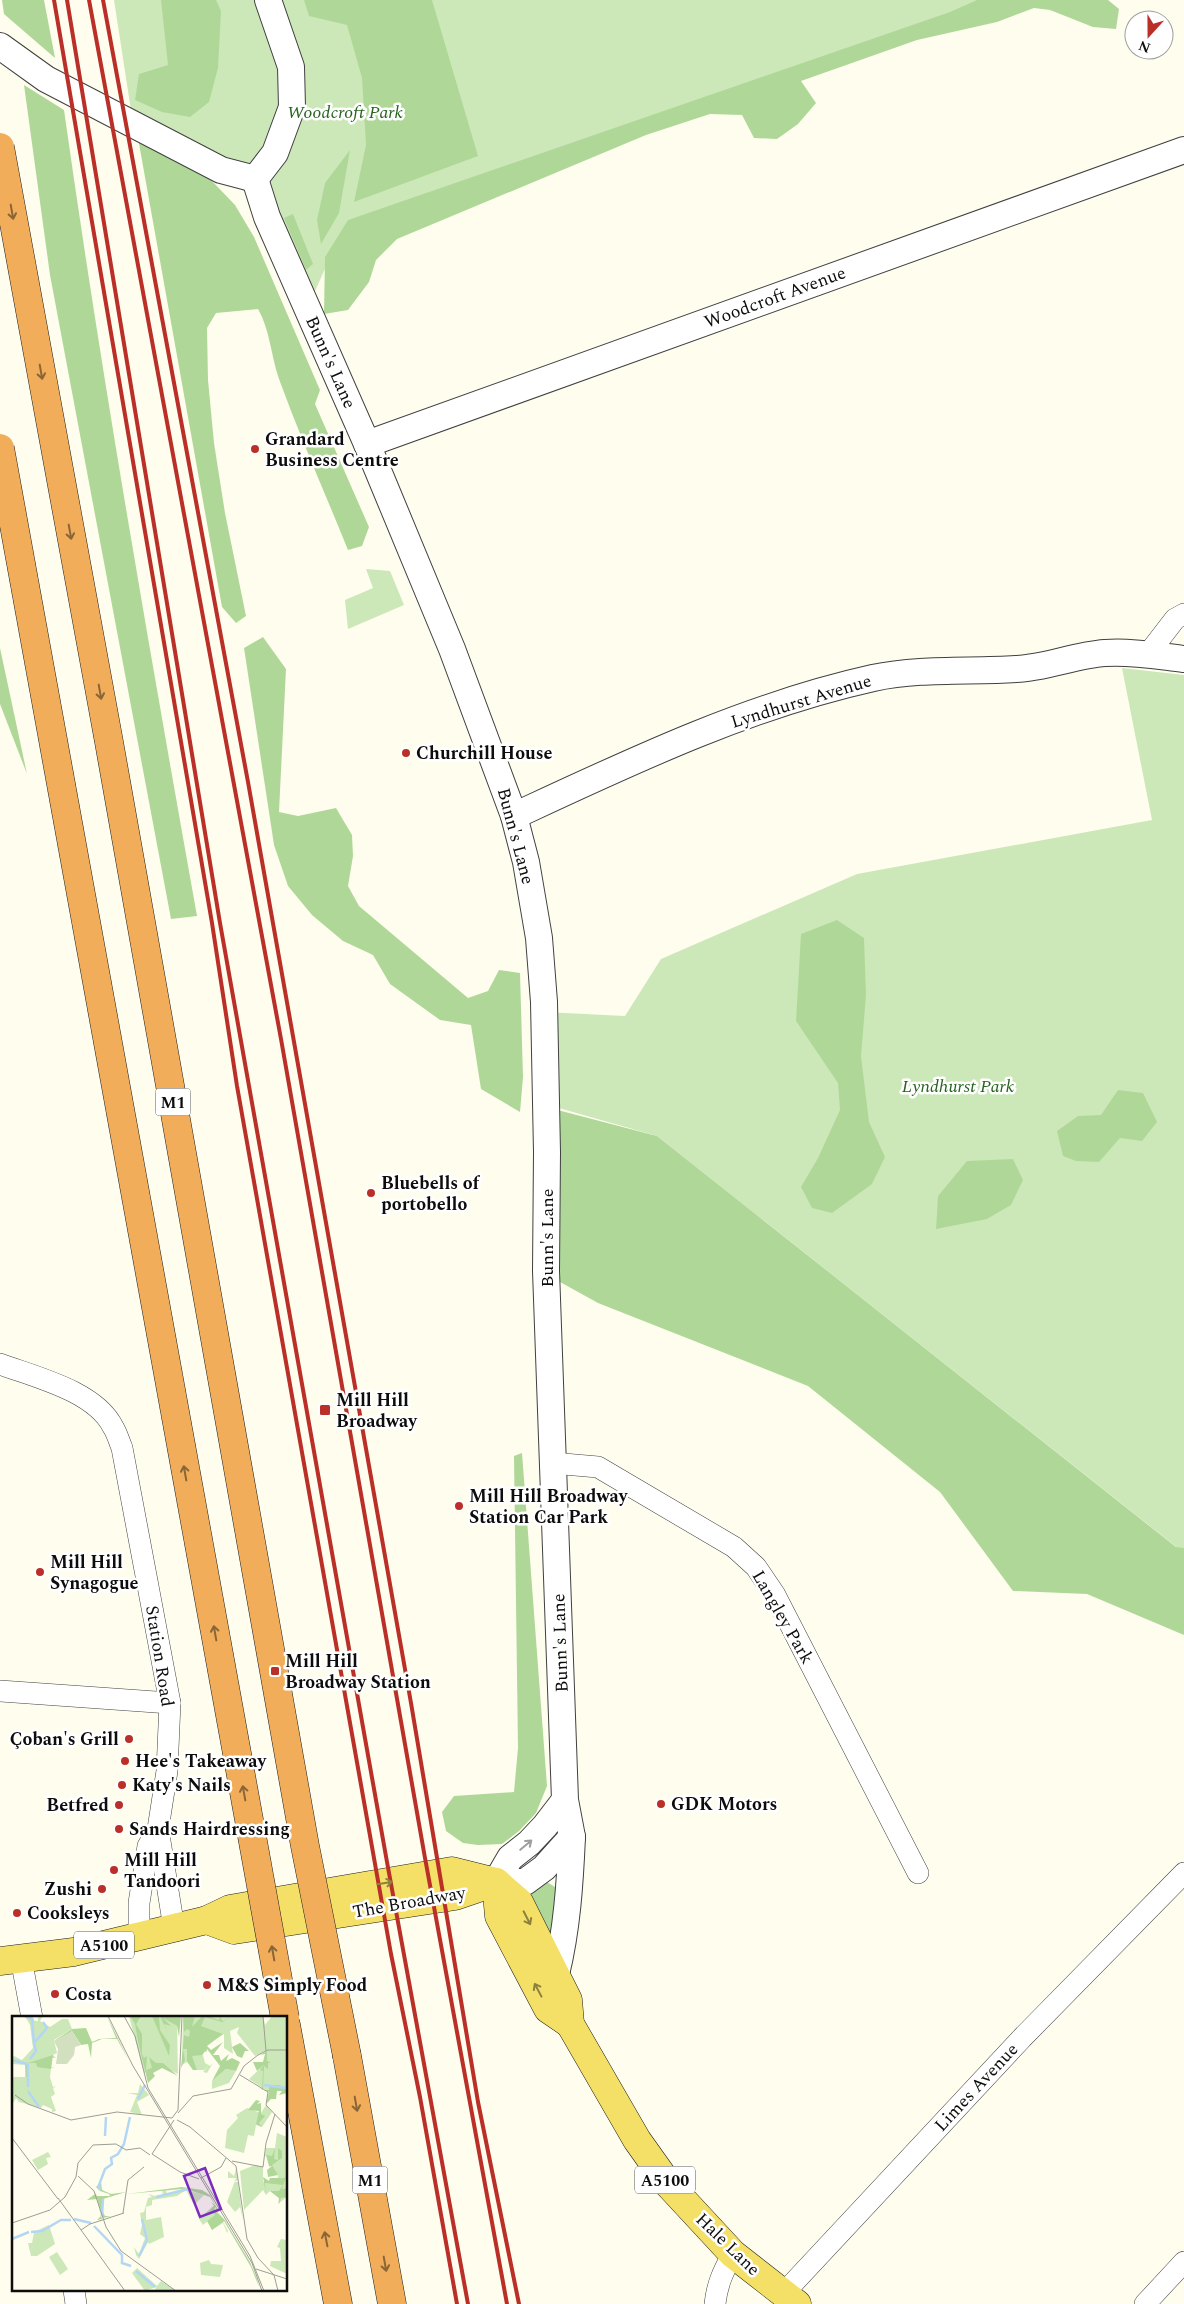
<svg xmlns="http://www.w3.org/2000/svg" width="1184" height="2304" font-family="Spectral,serif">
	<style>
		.green { fill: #cde8b8 }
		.forest { fill: #afd898 }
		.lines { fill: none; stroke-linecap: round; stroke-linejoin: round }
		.minor-casing { stroke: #404040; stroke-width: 22 }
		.tertiary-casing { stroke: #404040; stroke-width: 28 }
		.primary-casing { stroke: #1e1e1e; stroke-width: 29 }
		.motorway-casing { stroke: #1e1e1e; stroke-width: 29 }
		.minor { stroke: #fff; stroke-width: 21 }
		.tertiary { stroke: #fff; stroke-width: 26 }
		.primary { stroke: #f5e067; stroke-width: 28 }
		.motorway { stroke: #f1ad59; stroke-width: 28 }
		.rail { stroke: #ba2f28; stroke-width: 4 }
		.motorway-bridge-casing { stroke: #1e1e1e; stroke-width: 29; stroke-linecap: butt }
		.motorway-bridge { stroke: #f1ad59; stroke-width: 28 }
		.oneway { stroke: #8a6537 }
		.oneway2 { stroke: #9e9e9e }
		.oneway3 { stroke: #8d813e }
		.poi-dot { fill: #ba2f28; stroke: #fff; stroke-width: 2 }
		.labels { text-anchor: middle; stroke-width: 5; stroke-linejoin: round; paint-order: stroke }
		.shield { fill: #fff; stroke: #565656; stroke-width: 1 }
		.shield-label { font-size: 16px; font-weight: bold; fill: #0d0d0d }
		.park-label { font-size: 18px; font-style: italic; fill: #27631f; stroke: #fff }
		.street-label { font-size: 18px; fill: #0d0d0d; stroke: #fff }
		.poi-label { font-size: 18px; font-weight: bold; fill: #0d0d0d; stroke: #fff; text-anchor: start }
		.inset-river { fill: none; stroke: #b4d6f5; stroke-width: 2.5 }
		.inset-road { fill: none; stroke: #9e9d94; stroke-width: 1 }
		.view { fill: #7b2cbf; fill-opacity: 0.15; stroke: #7b2cbf; stroke-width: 2.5 }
		.inset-edge { fill: none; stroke: #0d0d0d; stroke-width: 2.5 }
	</style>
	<rect width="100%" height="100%" fill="#fffdee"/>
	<g class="green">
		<polygon points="114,0 1008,0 342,231 307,309 255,179 132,117"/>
		<polygon points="366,569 390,571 404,605 348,629 345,600 373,588"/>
		<polygon points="1122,668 1184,675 1184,1553 657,1136 545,1104 544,1012 625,1016 661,959 857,874 1152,820"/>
	</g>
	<g class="forest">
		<polygon points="2,0 44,0 55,58 4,14"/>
		<polygon points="161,0 216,0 221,11 218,68 209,102 190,117 162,112 135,100 139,74 168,65"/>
		<polygon points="304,0 432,0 478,156 354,202 366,145 362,78 347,25 309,16"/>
		<polygon points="977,0 1108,0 1119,9 1116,29 1093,27 1050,10 1034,8 997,22 917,40 801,81 816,103 798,124 777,139 754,138 742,115 710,114 646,135 397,239 376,260 369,282 348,310 324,314 325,257 348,220 950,12"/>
		<path d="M24 85 64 110C102 379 149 647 197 916L171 919 50 275Z"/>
		<path d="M138 138 181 161 212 181 235 205 254 237 320 390 315 404 369 527 362 546 348 550C325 493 300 437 279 379 271 356 270 330 258 309L216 313 207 328 208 380 214 443 225 513 246 616 236 623 222 607Z"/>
		<polygon points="350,150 339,213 321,244 317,220 325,183"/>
		<polygon points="293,214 313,264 306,270 284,218"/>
		<polygon points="263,637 286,669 279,812 298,816 336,808 352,835 353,856 348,886 359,906 468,998 488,991 499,970 520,973 523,1077 520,1112 481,1089 471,1025 440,1020 390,984 373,955 343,941 312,915 288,886 274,845 244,648"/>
		<polygon points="0,648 27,774 0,704"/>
		<polygon points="837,920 864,938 866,995 861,1056 869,1122 885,1157 872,1184 832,1213 812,1208 801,1187 818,1158 840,1110 838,1083 796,1021 801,934"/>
		<polygon points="1118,1090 1143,1093 1157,1122 1142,1141 1120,1138 1099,1162 1076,1161 1063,1156 1057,1131 1078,1116 1101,1115"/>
		<polygon points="546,1107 657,1136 1176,1547 1184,1548 1184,1635 1087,1594 1013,1591 940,1492 808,1386 598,1303 551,1277"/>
		<polygon points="1013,1159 1023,1180 1011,1205 987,1219 936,1229 938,1196 967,1161"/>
		<polygon points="522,1453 547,1786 536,1813 519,1831 502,1844 478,1845 463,1843 446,1831 442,1812 454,1796 514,1792 518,1748 514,1456"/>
		<polygon points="545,1881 560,1890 553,1942 530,1900 533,1891"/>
	</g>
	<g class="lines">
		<g class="minor-casing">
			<g id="minor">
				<polyline points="1148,654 1175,619 1184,614"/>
				<path d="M0 1364C35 1377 95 1391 113 1427 117 1433 119 1441 122 1448L170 1703 167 1771 158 1829 174 1928"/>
				<polyline points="552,1463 598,1467 734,1547 756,1567 775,1595 918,1873"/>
				<polyline points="0,1691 170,1703"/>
				<polyline points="139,1936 139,1903 148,1846 158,1829"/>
				<polyline points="21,1958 32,2018"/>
				<polyline points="74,2290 76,2304"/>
				<polyline points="783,2294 1022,2038 1184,1873"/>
				<path d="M715 2304C717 2285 723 2271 733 2254"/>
				<polyline points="1145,2304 1184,2262"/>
			</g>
		</g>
		<g class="tertiary-casing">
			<g id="tertiary">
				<polyline points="0,46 46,79 221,170 255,179"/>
				<polyline points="255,179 267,217 367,444 452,649 514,816 526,862 539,938 544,1002 547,1152 546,1271 565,1800 572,1837 544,1868 525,1882 496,1882 510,1858 529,1843 545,1826 565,1800"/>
				<polyline points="255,179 275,153 292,107 291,67 268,0"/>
				<polyline points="367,444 1184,150"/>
				<path d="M514 816C630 762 747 706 873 678 920 668 968 672 1016 669 1046 668 1075 655 1105 653 1131 651 1158 656 1184 659"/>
				<path d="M556 1974C567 1930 570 1882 572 1837"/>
			</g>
		</g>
		<g class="primary-casing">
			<g id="primary">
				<polyline points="496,1882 499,1916 548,2009 570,2024"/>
				<polyline points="207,1920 234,1930 455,1896 496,1882"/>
				<polyline points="0,1961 74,1952 207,1920 230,1909 452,1871 496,1882 519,1902 568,2000 570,2024 637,2140 669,2185 733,2254 797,2304"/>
			</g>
		</g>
		<g class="motorway-casing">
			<g id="motorway">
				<polyline points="286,2025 338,2304"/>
				<polyline points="347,2056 392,2304"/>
			</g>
		</g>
		<use href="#minor" class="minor"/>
		<use href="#tertiary" class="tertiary"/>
		<use href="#primary" class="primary"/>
		<use href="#motorway" class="motorway"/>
		<g class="rail">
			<polyline points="54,0 212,923 237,1086 391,1954 420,2097 457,2304"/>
			<polyline points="67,0 220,923 387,1862 468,2304"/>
			<polyline points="89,0 281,1039 425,1858 507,2304"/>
			<polyline points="103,0 248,782 411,1703 478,2102 519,2304"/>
		</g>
		<g class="motorway-bridge-casing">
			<g id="motorway-bridge">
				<polyline points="0,147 109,742 305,1846 347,2056"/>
				<polyline points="0,448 285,2018"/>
			</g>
		</g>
		<use href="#motorway-bridge" class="motorway-bridge"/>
	</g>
	<defs><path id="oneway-shaft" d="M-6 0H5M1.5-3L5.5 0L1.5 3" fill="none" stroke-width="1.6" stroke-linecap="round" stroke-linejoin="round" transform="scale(1.25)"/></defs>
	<g class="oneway">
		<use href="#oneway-shaft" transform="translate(12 212) rotate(80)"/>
		<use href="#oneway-shaft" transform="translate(41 372) rotate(80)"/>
		<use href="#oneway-shaft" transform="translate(70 532) rotate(80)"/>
		<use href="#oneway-shaft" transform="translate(100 692) rotate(80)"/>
		<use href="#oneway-shaft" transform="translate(185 1473) rotate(-100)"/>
		<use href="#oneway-shaft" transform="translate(215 1633) rotate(-100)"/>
		<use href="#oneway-shaft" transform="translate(244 1793) rotate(-100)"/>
		<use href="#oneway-shaft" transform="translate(273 1953) rotate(-100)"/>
		<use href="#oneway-shaft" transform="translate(356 2104) rotate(80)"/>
		<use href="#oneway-shaft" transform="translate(326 2239) rotate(-101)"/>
		<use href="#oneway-shaft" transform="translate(385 2264) rotate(80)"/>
	</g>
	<use class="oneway2" href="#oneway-shaft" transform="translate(526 1845) rotate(-40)"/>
	<g class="oneway3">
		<use href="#oneway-shaft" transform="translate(385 1883) rotate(-10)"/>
		<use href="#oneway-shaft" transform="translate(527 1918) rotate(63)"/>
		<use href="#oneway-shaft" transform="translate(538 1990) rotate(-118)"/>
	</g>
	<g class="poi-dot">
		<circle cx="255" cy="449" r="5"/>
		<circle cx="406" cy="753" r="5"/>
		<circle cx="371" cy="1193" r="5"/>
		<rect x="319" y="1404" width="12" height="12" rx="2.5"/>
		<circle cx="459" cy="1506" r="5"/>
		<circle cx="40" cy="1572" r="5"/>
		<rect x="270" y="1666" width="10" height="10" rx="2.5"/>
		<circle cx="129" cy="1739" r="5"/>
		<circle cx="125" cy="1761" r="5"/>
		<circle cx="122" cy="1785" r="5"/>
		<circle cx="661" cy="1804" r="5"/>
		<circle cx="119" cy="1805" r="5"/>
		<circle cx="119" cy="1829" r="5"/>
		<circle cx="114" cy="1870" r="5"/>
		<circle cx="102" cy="1889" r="5"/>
		<circle cx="17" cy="1913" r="5"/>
		<circle cx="207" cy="1985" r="5"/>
		<circle cx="55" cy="1994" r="5"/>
	</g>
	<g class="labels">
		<g class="shield">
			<rect x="155.5" y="1088.5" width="35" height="27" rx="4"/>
			<rect x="74" y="1931.5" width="60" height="27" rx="4"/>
			<rect x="352.5" y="2166.5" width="35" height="27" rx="4"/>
			<rect x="635" y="2166.5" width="60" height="27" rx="4"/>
		</g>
		<g class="shield-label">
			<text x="173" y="1108">M1</text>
			<text x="104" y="1951">A5100</text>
			<text x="370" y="2186">M1</text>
			<text x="665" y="2186">A5100</text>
		</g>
		<g class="park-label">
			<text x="345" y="118">Woodcroft Park</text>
			<text x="958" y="1092">Lyndhurst Park</text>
		</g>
		<g class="street-label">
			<text transform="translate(775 297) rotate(-20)" y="6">Woodcroft Avenue</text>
			<text transform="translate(331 362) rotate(66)" y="6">Bunn's Lane</text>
			<text transform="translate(801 701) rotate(-17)" y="6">Lyndhurst Avenue</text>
			<text transform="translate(516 836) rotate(75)" y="6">Bunn's Lane</text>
			<text transform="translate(547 1238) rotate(-90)" y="6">Bunn's Lane</text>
			<text transform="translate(783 1617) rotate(60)" y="6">Langley Park</text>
			<text transform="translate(560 1643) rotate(-92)" y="6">Bunn's Lane</text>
			<text transform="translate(160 1656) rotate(81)" y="6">Station Road</text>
			<text transform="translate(409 1902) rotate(-10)" y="6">The Broadway</text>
			<text transform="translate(976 2087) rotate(-47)" y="6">Limes Avenue</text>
			<text transform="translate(728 2244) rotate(44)" y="6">Hale Lane</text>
		</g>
		<g class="poi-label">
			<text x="265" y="445">Grandard<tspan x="265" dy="21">Business Centre</tspan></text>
			<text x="416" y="759">Churchill House</text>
			<text x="381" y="1189">Bluebells of<tspan x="381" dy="21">portobello</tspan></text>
			<text x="336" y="1406">Mill Hill<tspan x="336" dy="21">Broadway</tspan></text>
			<text x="469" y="1502">Mill Hill Broadway<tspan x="469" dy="21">Station Car Park</tspan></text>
			<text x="50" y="1568">Mill Hill<tspan x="50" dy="21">Synagogue</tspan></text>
			<text x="285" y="1667">Mill Hill<tspan x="285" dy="21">Broadway Station</tspan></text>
			<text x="119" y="1745" text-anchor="end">Çoban's Grill</text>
			<text x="135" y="1767">Hee's Takeaway</text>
			<text x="132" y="1791">Katy's Nails</text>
			<text x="671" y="1810">GDK Motors</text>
			<text x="109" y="1811" text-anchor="end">Betfred</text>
			<text x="129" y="1835">Sands Hairdressing</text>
			<text x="124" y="1866">Mill Hill<tspan x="124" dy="21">Tandoori</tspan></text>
			<text x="92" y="1895" text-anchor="end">Zushi</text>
			<text x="27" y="1919">Cooksleys</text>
			<text x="217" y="1991">M&amp;S Simply Food</text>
			<text x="65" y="2000">Costa</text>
		</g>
	</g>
	<g transform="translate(12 2016)">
		<rect width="275" height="275" fill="#fffdee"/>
		<path d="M13 0H20L23 5H26V0H31L28 5 38 11 50 3H56L60 13 42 24 45 37 41 39 44 42H40L39 51 43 52H39L38 61 41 71 45 70 41 72 43 78 39 81 44 95 40 96V93L31 89 29 92 7 86 4 82 0 89V61H13L14 49 0 48V39L10 44 21 32 18 9ZM117 0 127 5 130 0H148L165 10 166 58 153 51 132 57ZM171 0H251L253 9 260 0H275V72L257 69V76L237 63 253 48 254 35 243 40 225 17 227 11 218 15 221 38 212 32V18L195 28V36L190 35 193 47 198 50 201 47 195 57 191 56 196 50 192 54H181L175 46 170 49ZM214 53 224 55 217 67 200 73V65ZM128 68 137 79 125 86 130 99 118 96 125 79 116 77H126ZM254 89 260 96 250 111 244 109 242 120 236 119 232 137 213 132 215 114 226 102 224 99 235 92 249 97ZM265 117 275 121V181L266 188 267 182 258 175 254 179 251 174 232 194 228 155 243 149 251 151V166H265L266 160 260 150 257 151V141L253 140 254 132H263ZM36 136 39 141 34 142 36 148 26 154 20 144ZM224 153 226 164 222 166H226L231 204 228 191 223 196 215 186 224 162H216V155L222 160ZM171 173 192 179 182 189 174 174 165 180 140 184V189L134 191V204L149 201 152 221 137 228 136 226 127 243 124 239 122 231 127 238 133 222 128 218 130 209 128 197 132 196 136 182 140 181 136 178 143 180 151 179 150 174 146 175 154 174 155 178ZM201 190 213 205 211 206 216 215 215 217 211 207 200 214 196 205 191 209 187 203ZM37 209 43 228 25 240H19L16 227H20L22 216ZM269 223 275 224V258L258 250 259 245H269L268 232 265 231ZM45 236 56 253 48 259 37 241ZM197 244 199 248 211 249 208 261 189 259 188 247ZM125 252 145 270 149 265 164 275H143L144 271 133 275 120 257Z" fill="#cde8b8"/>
		<path d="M95 0 116 43 105 23H90L80 27 79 42 76 28 69 29 60 15 53 21 42 25 60 13 74 12 80 26 87 23 104 22ZM118 0H130L124 8 130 18V38L132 42 135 40 134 54 140 52 137 41 144 47H151L166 60 150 52 141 57 143 60 136 67 126 25 123 8ZM140 0 147 1 148 14 158 29 157 40ZM169 0 167 21 165 10 151 2 159 10 152 8 158 22 148 0ZM171 0H183L180 11 190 0H196L207 4 208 0 211 6 219 0 210 6 193 1 189 10 211 18 195 30 199 34 211 26 201 39H207L209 45 217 38 214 45 220 42 228 46 224 55 214 53 200 65 208 50 195 33 190 39 180 40 185 54H181L175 45V33H171L173 44 169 52 172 19 177 21 178 15 175 13 172 16ZM228 27 237 35H233L230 42 225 40 220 31ZM255 35V45L259 47H256V53L252 50 251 74H257V69H267L275 72V77L267 79 270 75H265L264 83H259L254 88 257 76 246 72 250 73 251 55 248 54 252 49 245 55 241 46H251L253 38 248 39ZM41 39 39 53 25 51 24 47H17V61H14L13 48ZM244 84 248 85 245 88 249 87V98L253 100 247 107 250 111 244 108 247 95 236 94ZM263 132 262 143 266 144V132L270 135V142L260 149 266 159 256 161 255 154 260 150H257L254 139 260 140ZM275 158 270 173 275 172V181L269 182 267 188V182L258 175H267L271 169 253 167 254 178 251 161 257 165 258 162H273ZM89 166 90 174 99 178 114 176 91 183V196L93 200H99L91 202 85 182 90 203 85 204 89 200 85 183 75 184 83 178 85 181 80 171 85 180H98L97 178 88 175 82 169 84 171ZM170 171 190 174 198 179 205 192 207 196 203 191 202 194 212 203 238 246 245 263 247 271 239 251 212 205 200 214 195 205 203 199 199 194 188 204 202 190 199 186 203 189 198 181 177 174 169 176 174 174 170 173 115 178Z" fill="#afd898"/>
		<path d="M60 15 69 29 63 31 62 39 55 48H44L46 33 42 25Z" fill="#d2e0c0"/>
		<path class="inset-river" d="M13 0 20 3 22 27M18 43 24 35 22 27 35 12 31 6M0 44 15 48M252 69 275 72M16 71V47M16 75 27 91M126 83 133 69M93 120 94 101M88 174 87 169 93 153 100 148 99 142 106 138 112 128 118 101M144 181 176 173M90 200 91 183M62 203 79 207M82 210 110 239V247L119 250M19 216 30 215 49 204H59M0 223 17 216M127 240 135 224 130 203M124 255 143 271"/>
		<path class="inset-road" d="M96 0 121 50 240 247 250 275M112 0 123 20 136 72 238 240 252 275M251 0 254 35M228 59 256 76 254 89 275 111M3 79 16 88 59 104 105 96 160 102 166 94 170 0M166 97 181 80 219 73 232 50 246 39 256 34H275M165 104 178 111 224 150 235 223 246 242 262 259 266 275M0 122 46 183M140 138 168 156 187 163M140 138 162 104M220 145 251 151 254 127 263 98M66 160 82 175 94 211 109 235 164 275M189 162 209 151 214 142M46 182 113 275M111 197 116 164 132 151M0 207 38 194 53 181 64 161 66 147 81 129 104 128 114 134 128 132 138 139M69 214 78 208 112 197M244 253 275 263"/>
		<path class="view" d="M193 152 209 193 188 201 172 160Z"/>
		<rect width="275" height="275" class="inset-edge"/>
	</g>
	<g transform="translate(1149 35) rotate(201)"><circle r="24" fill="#ffffff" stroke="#9e9e9e"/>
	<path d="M0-4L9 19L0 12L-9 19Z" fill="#ba2f28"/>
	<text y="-8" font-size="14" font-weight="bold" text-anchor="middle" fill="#0d0d0d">N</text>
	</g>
</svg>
